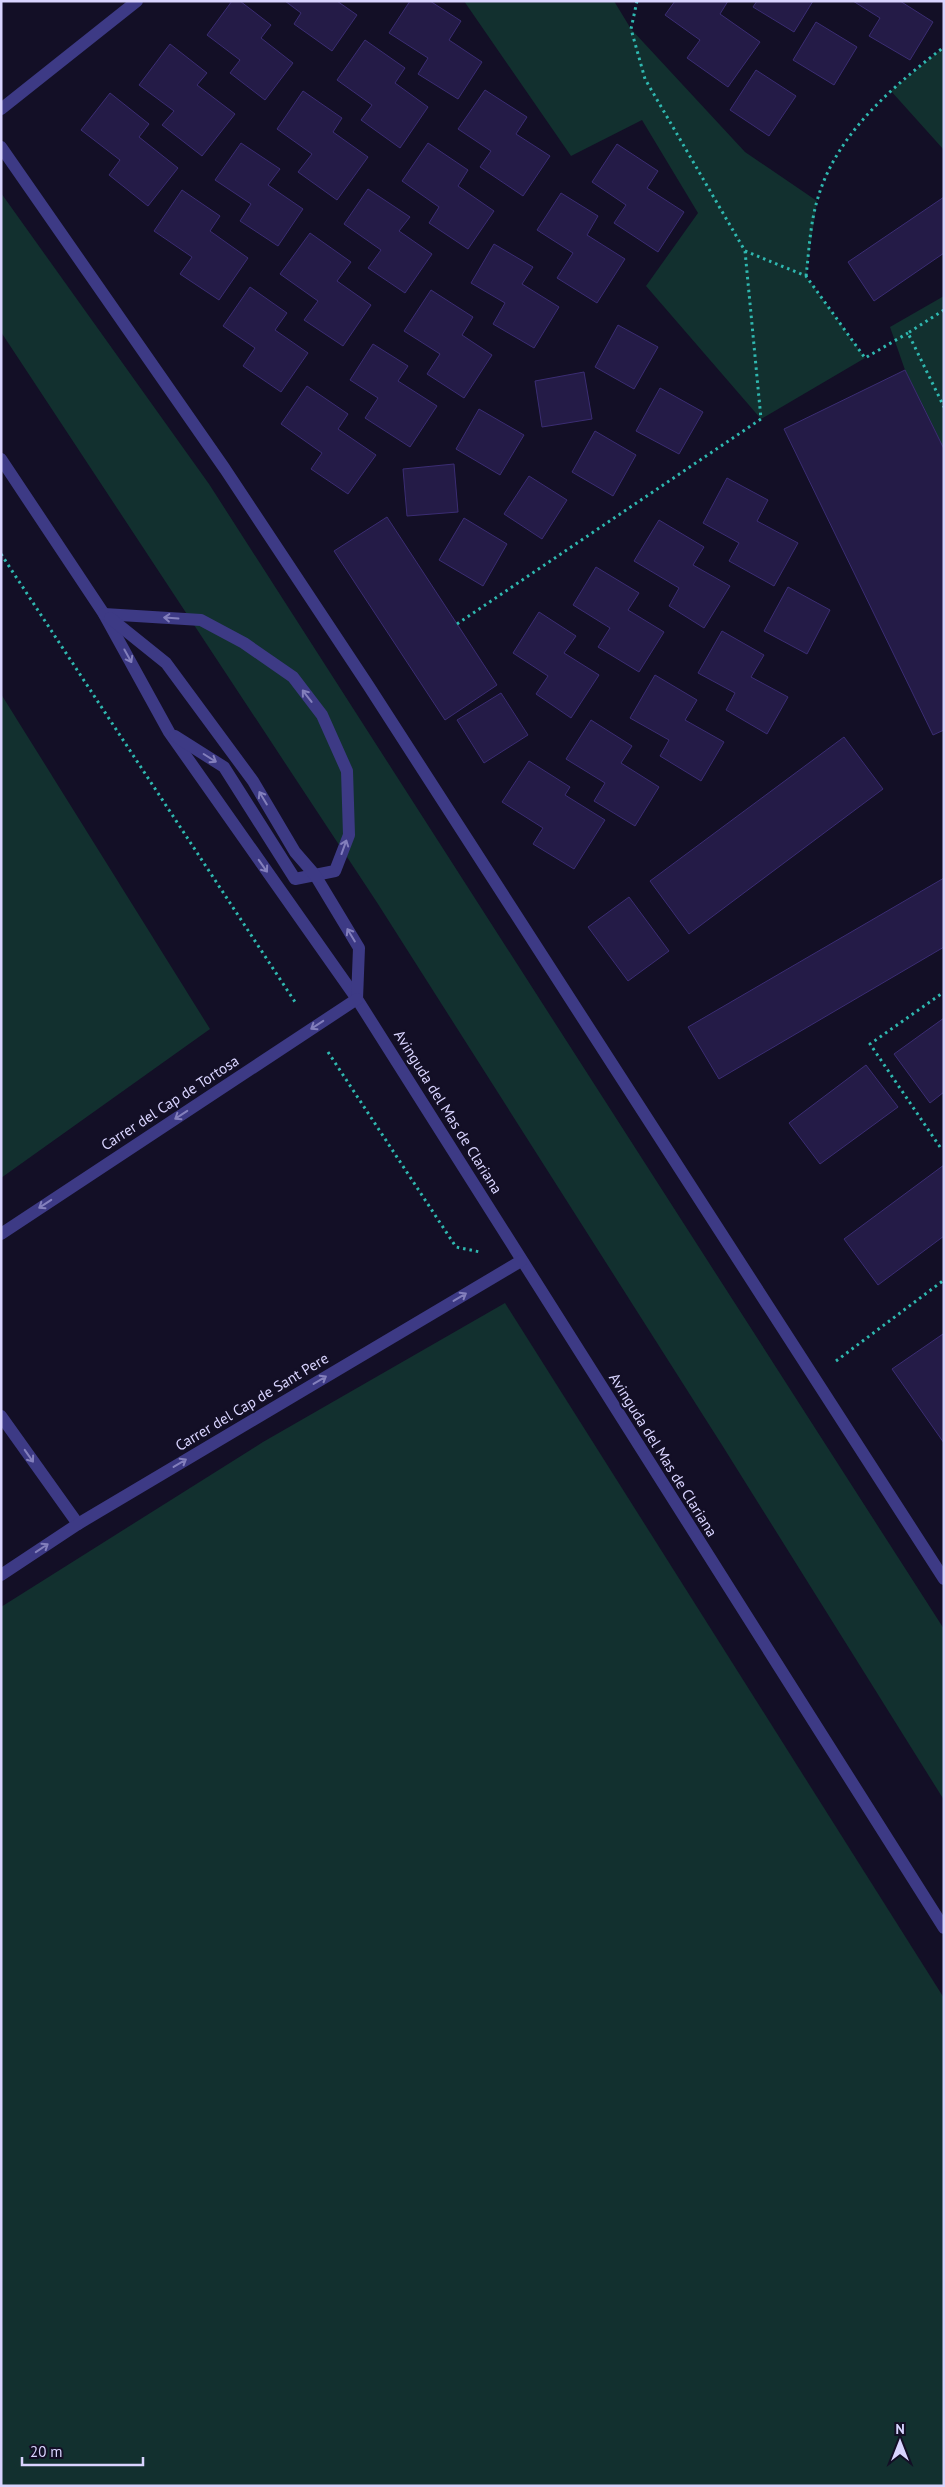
<svg xmlns="http://www.w3.org/2000/svg" width="945" height="2487" font-family="'PT Sans',sans-serif">
	<style>
		.green { fill: #12302f }
		.building { fill: #241b47; stroke: #3b2d73 }
		.lines { fill: none; stroke-linecap: round; stroke-linejoin: round }
		.path { stroke: #2fb8b0; stroke-width: 3; stroke-dasharray: 2.5 4; stroke-linecap: butt }
		.minor { stroke: #3d3a85; stroke-width: 12 }
		.oneway { stroke: #837fbc }
		.labels { text-anchor: middle; stroke-width: 4.5; stroke-linejoin: round; paint-order: stroke }
		.street-label { font-size: 15px; fill: #d9d4ff; stroke: #130f26 }
	</style>
	<rect width="100%" height="100%" fill="#130f26"/>
	<g class="green">
		<polygon points="464,1 614,1 631,29 745,152 817,201 806,276 865,358 761,419 646,286 698,213 642,120 571,156"/>
		<polygon points="944,47 944,150 891,91"/>
		<polygon points="1,193 209,484 944,1629 944,1800 722,1445 378,904 1,332"/>
		<polygon points="944,296 944,449 905,370 890,327"/>
		<polygon points="1,694 210,1029 1,1178"/>
		<polygon points="505,1303 944,1998 944,2486 1,2486 1,1607 263,1442"/>
	</g>
	<g class="building">
		<polygon points="232,1 240,1 271,25 261,38 293,63 265,100 230,73 240,60 207,35"/>
		<polygon points="285,1 337,1 357,15 332,51 294,24 301,13"/>
		<polygon points="410,1 430,1 461,21 449,40 482,62 458,99 418,74 428,58 389,33"/>
		<polygon points="675,1 728,1 720,14 760,42 728,87 687,58 700,40 665,15"/>
		<polygon points="757,1 813,1 794,32 753,7"/>
		<polygon points="853,1 900,1 933,22 910,60 869,36 880,18"/>
		<polygon points="816,22 857,47 834,85 793,60"/>
		<polygon points="365,40 405,68 395,83 428,107 400,148 361,120 372,105 337,80"/>
		<polygon points="170,44 207,73 197,85 235,114 202,156 162,125 174,111 139,85"/>
		<polygon points="756,70 796,96 769,136 730,110"/>
		<polygon points="485,90 527,117 516,134 550,156 523,196 480,167 491,151 458,129"/>
		<polygon points="303,91 342,118 333,132 368,157 337,200 298,172 312,154 277,129"/>
		<polygon points="110,93 149,124 139,137 178,168 148,206 109,175 120,160 81,130"/>
		<polygon points="241,143 280,169 268,185 303,209 278,246 240,221 251,204 215,180"/>
		<polygon points="428,143 468,170 458,186 494,211 468,249 429,223 439,207 402,181"/>
		<polygon points="617,144 658,171 647,188 684,212 658,252 614,223 626,205 592,182"/>
		<polygon points="368,189 410,217 399,231 432,254 405,293 368,268 381,250 344,224"/>
		<polygon points="182,190 220,216 210,231 248,258 219,300 180,274 192,257 154,231"/>
		<polygon points="561,193 598,216 587,235 625,259 597,303 557,278 573,253 537,230"/>
		<polygon points="944,197 944,253 874,301 848,262"/>
		<polygon points="310,233 351,262 337,281 371,305 343,346 304,320 318,301 280,274"/>
		<polygon points="494,244 533,267 522,284 559,307 534,348 493,324 505,303 471,283"/>
		<polygon points="250,287 287,313 275,330 308,353 281,392 243,366 255,348 223,326"/>
		<polygon points="431,290 473,317 462,335 492,355 464,398 427,374 440,354 404,331"/>
		<polygon points="618,325 658,347 634,389 595,367"/>
		<polygon points="373,344 408,366 398,381 437,406 410,447 365,418 378,398 350,380"/>
		<polygon points="905,370 944,449 944,730 933,735 784,429"/>
		<polygon points="584,372 592,419 542,427 535,381"/>
		<polygon points="307,386 348,414 338,429 376,455 348,494 311,469 322,453 281,424"/>
		<polygon points="660,388 703,412 679,454 636,431"/>
		<polygon points="479,409 524,435 500,475 456,449"/>
		<polygon points="595,431 636,455 613,496 572,472"/>
		<polygon points="454,464 458,512 407,516 403,469"/>
		<polygon points="529,476 567,500 542,539 504,514"/>
		<polygon points="727,478 768,500 757,521 798,543 774,586 729,561 739,543 703,523"/>
		<polygon points="387,517 497,685 445,720 334,551"/>
		<polygon points="464,518 507,544 483,586 439,560"/>
		<polygon points="659,520 704,547 693,565 730,586 704,628 669,606 679,588 634,561"/>
		<polygon points="596,567 639,593 628,610 664,632 639,672 598,647 610,628 573,605"/>
		<polygon points="788,587 830,610 807,654 764,631"/>
		<polygon points="539,612 576,636 564,653 599,675 571,718 536,694 548,676 513,653"/>
		<polygon points="722,631 764,655 751,677 788,697 767,734 726,710 735,693 698,673"/>
		<polygon points="655,675 697,700 685,720 724,742 701,781 660,756 669,740 630,718"/>
		<polygon points="501,693 528,735 484,763 457,720"/>
		<polygon points="591,720 632,746 621,763 659,787 635,826 594,801 605,783 566,759"/>
		<polygon points="844,737 883,789 689,934 650,881"/>
		<polygon points="529,761 570,787 565,795 605,820 574,869 533,844 543,828 502,802"/>
		<polygon points="944,878 944,947 719,1079 688,1027"/>
		<polygon points="629,897 669,951 628,981 588,927"/>
		<polygon points="944,1018 944,1092 930,1103 894,1054"/>
		<polygon points="866,1065 898,1107 820,1164 789,1123"/>
		<polygon points="944,1165 944,1236 878,1285 844,1239"/>
		<polygon points="943,1334 944,1335 944,1443 892,1369"/>
	</g>
	<g class="lines">
		<g class="path">
			<polyline points="745,251 806,276 865,358 908,333"/>
			<path d="M806 276C809 252 810 225 817 201 835 135 892 87 944 47"/>
			<polyline points="944,310 908,333 944,407"/>
			<polyline points="1,554 297,1005"/>
			<polyline points="457,624 761,419 745,251 645,79 631,29 637,1"/>
			<polyline points="328,1052 456,1247 480,1252"/>
			<polyline points="940,1147 870,1044 944,992"/>
			<polyline points="836,1361 944,1280"/>
		</g>
		<g class="minor">
			<polyline points="1,109 137,1"/>
			<polyline points="1,147 225,469 368,685 944,1579"/>
			<polyline points="1,459 104,614 169,732 357,999 944,1928"/>
			<polyline points="104,614 201,620 244,643 293,677 322,715 347,771 349,835 335,871 295,879 224,767 175,736"/>
			<polyline points="110,618 166,663 253,781 295,852 315,875 359,948 357,999"/>
			<polyline points="1,1234 357,999"/>
			<polyline points="1,1416 78,1524"/>
			<polyline points="1,1575 78,1524 521,1261"/>
		</g>
	</g>
	<defs><path id="oneway-shaft" d="M-6 0H5M1.5-3L5.5 0L1.5 3" fill="none" stroke-width="1.6" stroke-linecap="round" stroke-linejoin="round" transform="scale(1.25)"/></defs>
	<g class="oneway">
		<use href="#oneway-shaft" transform="translate(171 618) rotate(-176)"/>
		<use href="#oneway-shaft" transform="translate(128 656) rotate(61)"/>
		<use href="#oneway-shaft" transform="translate(307 696) rotate(-128)"/>
		<use href="#oneway-shaft" transform="translate(210 758) rotate(32)"/>
		<use href="#oneway-shaft" transform="translate(263 798) rotate(-121)"/>
		<use href="#oneway-shaft" transform="translate(344 847) rotate(-70)"/>
		<use href="#oneway-shaft" transform="translate(263 866) rotate(55)"/>
		<use href="#oneway-shaft" transform="translate(351 935) rotate(-121)"/>
		<use href="#oneway-shaft" transform="translate(317 1025) rotate(147)"/>
		<use href="#oneway-shaft" transform="translate(181 1115) rotate(147)"/>
		<use href="#oneway-shaft" transform="translate(45 1204) rotate(147)"/>
		<use href="#oneway-shaft" transform="translate(460 1297) rotate(-31)"/>
		<use href="#oneway-shaft" transform="translate(320 1380) rotate(-31)"/>
		<use href="#oneway-shaft" transform="translate(29 1456) rotate(55)"/>
		<use href="#oneway-shaft" transform="translate(180 1463) rotate(-31)"/>
		<use href="#oneway-shaft" transform="translate(42 1548) rotate(-34)"/>
	</g>
	<g class="labels">
		<g class="street-label">
			<text transform="translate(170 1103) rotate(-33)" y="5">Carrer del Cap de Tortosa</text>
			<text transform="translate(448 1112) rotate(58)" y="5">Avinguda del Mas de Clariana</text>
			<text transform="translate(252 1402) rotate(-31)" y="5">Carrer del Cap de Sant Pere</text>
			<text transform="translate(663 1455) rotate(58)" y="5">Avinguda del Mas de Clariana</text>
		</g>
	</g>
	<rect width="945" height="2487" fill="none" stroke="#d9d4ff" stroke-width="5"/>
	<g transform="translate(900 2442)" stroke="#130f26" stroke-width="4" paint-order="stroke">
	<path d="M0-4L9 19L0 12L-9 19Z" fill="#d9d4ff"/>
	<text y="-8" font-size="14" font-weight="bold" text-anchor="middle" fill="#d9d4ff">N</text>
	</g>
	<path d="M22 2457v8h121v-8" fill="none" stroke="#d9d4ff" stroke-width="2.5"/>
	<text x="30" y="2457" font-size="15" fill="#d9d4ff" stroke="#130f26" stroke-width="4" paint-order="stroke">20 m</text>
</svg>
